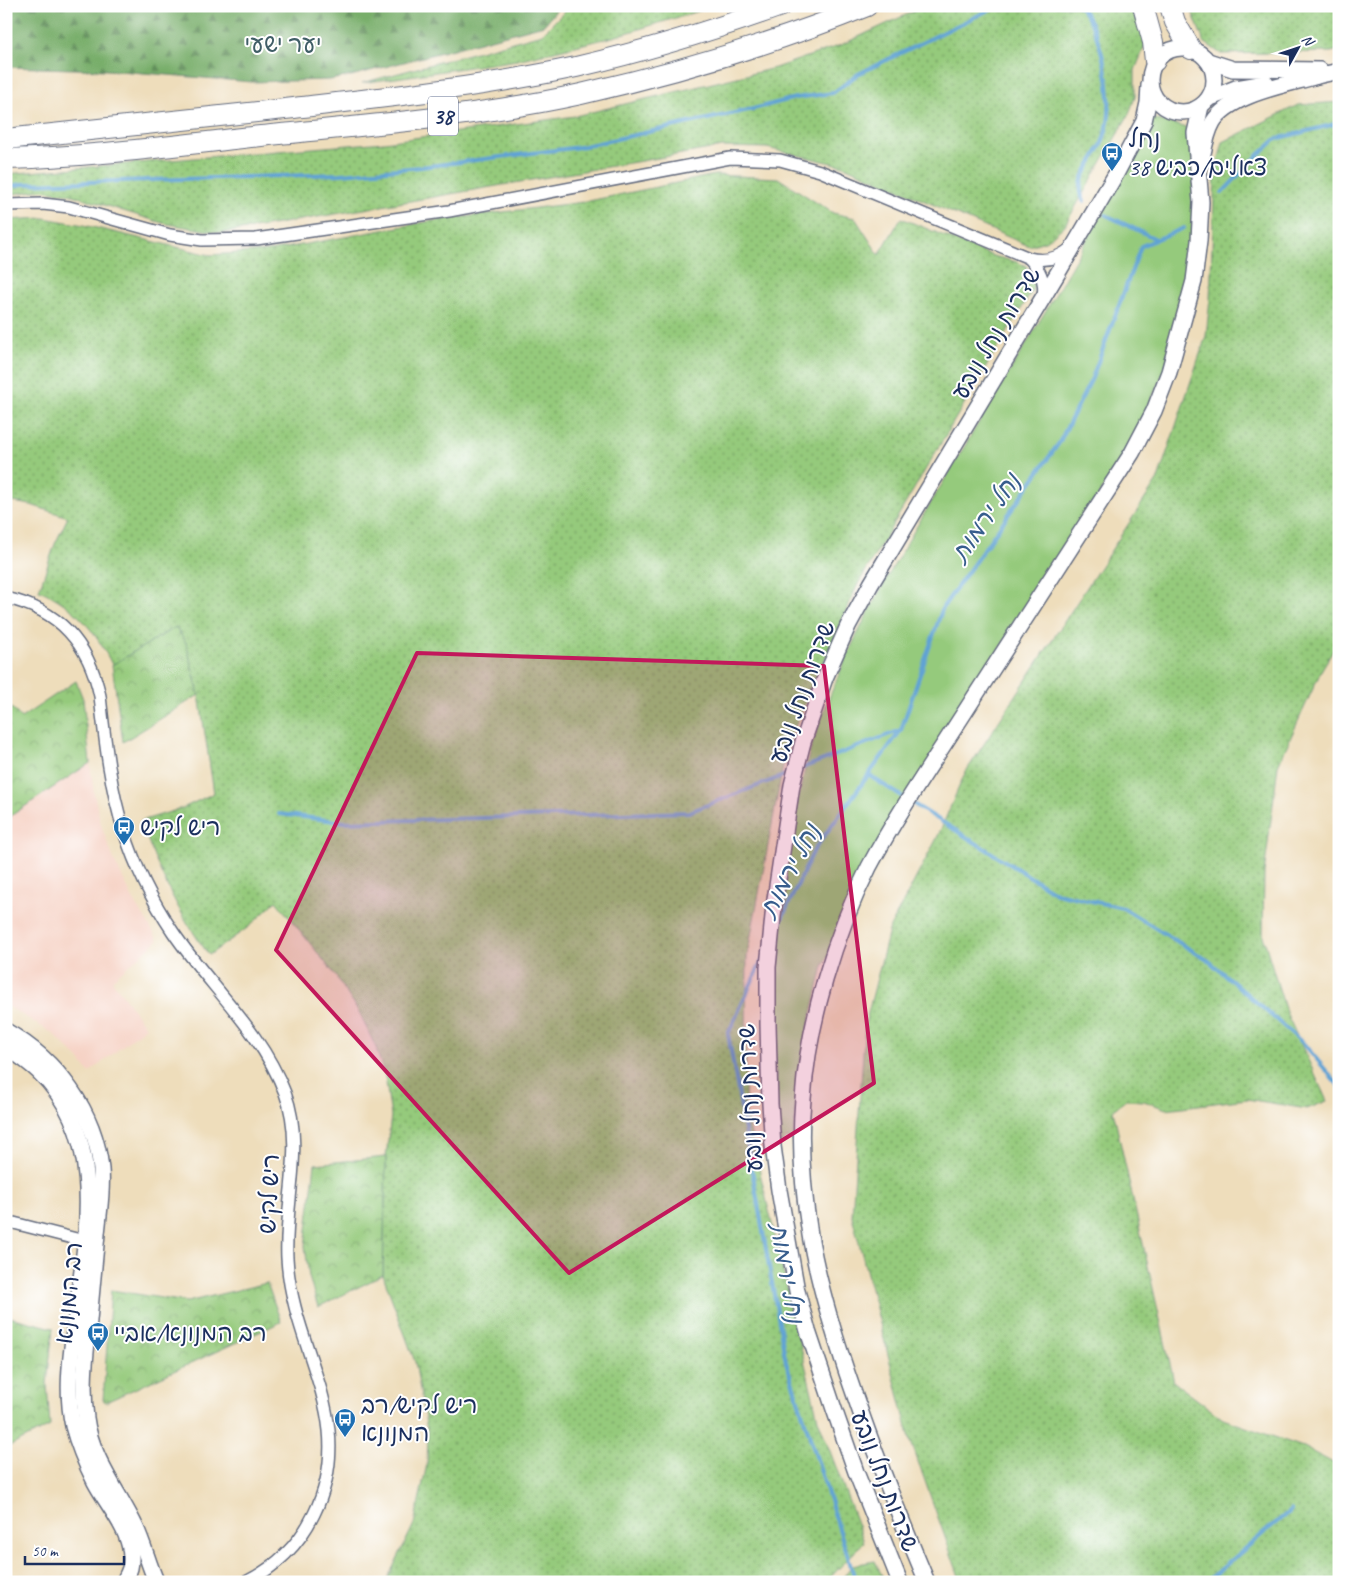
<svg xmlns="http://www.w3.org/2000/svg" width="1345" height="1588" font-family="Caveat,'Playpen Sans Hebrew',sans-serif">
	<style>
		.built { fill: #f6d2c4 }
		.grass { fill: url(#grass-dots); stroke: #587c6c }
		.forest { fill: url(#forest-firs); stroke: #4a6e64 }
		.park { fill: url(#park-crowns); stroke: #587c6c }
		.garden { fill: #95ca7b; stroke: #587c6c }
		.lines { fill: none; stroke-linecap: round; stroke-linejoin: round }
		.stream { stroke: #60a3d4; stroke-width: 4 }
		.street-casing { stroke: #656c7f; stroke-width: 14 }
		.secondary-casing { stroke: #656c7f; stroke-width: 18 }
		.highway-casing { stroke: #656c7f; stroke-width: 22 }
		.street { stroke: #fff; stroke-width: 11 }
		.secondary { stroke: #fff; stroke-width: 15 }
		.highway { stroke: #fff; stroke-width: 20 }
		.marked { fill: #c2185b; fill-opacity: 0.2; stroke: #c2185b; stroke-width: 4; stroke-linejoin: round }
		.labels { text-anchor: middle; stroke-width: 4; stroke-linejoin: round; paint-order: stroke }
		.shield { fill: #fff; stroke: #5f6d8e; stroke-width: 1 }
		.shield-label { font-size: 22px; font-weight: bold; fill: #1b2f5e }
		.park-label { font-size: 24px; fill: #405e67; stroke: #fff }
		.poi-label { font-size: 24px; fill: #1b2f5e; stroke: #fff; text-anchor: start }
		.street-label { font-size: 24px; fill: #1b2f5e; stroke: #fff }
		.water-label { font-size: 25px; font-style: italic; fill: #375d8d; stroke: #fff }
	</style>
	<defs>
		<pattern id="grass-dots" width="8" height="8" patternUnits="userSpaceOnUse" patternTransform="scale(1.25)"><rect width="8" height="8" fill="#95ca7b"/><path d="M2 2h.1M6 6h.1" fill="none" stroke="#79a468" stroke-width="1.8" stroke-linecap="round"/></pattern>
		<pattern id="forest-firs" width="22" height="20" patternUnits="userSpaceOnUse" patternTransform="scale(1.25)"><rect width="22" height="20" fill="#78ae6b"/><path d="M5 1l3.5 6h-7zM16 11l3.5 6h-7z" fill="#628e5b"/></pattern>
		<pattern id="park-crowns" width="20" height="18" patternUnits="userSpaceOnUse" patternTransform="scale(1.25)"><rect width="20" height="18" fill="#95ca7b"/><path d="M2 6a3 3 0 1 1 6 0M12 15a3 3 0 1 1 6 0" fill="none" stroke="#79a468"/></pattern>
	</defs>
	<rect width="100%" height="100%" fill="#fff"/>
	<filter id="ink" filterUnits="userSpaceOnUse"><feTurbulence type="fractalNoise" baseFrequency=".02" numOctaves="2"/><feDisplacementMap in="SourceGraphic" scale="10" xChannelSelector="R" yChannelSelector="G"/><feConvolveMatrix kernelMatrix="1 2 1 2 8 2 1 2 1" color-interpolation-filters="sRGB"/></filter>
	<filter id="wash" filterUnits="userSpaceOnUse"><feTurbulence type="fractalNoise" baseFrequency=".0096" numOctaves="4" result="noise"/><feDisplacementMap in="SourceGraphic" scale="20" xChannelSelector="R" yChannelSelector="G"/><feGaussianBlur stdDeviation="1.12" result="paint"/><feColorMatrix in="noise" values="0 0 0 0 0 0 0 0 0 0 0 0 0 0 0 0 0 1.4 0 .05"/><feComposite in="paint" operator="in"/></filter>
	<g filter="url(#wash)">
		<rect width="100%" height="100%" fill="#edb"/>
		<polygon class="built" points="90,763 94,794 102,828 114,860 132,897 158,940 112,980 146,1027 89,1073 79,1059 52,1033 6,1005 6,819"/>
		<g class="grass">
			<polygon points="570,6 715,6 613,37 517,60 362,83 542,34"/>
			<polygon points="925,6 1136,6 1147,41 1135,70 1135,97 1129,114 1065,225 1048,240 1029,246 844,166 767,148 722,147 266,226 221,233 162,223 69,194 41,190 6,195 6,174 384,142 575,116 775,68 841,45"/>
			<polygon points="1190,6 1339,6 1339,50 1331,52 1221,54 1204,42"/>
			<polygon points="1339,102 1339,641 1322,669 1278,765 1264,874 1263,936 1286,1012 1327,1101 1307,1109 1247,1099 1166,1109 1144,1101 1126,1100 1113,1110 1174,1382 1223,1419 1303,1447 1339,1466 1339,1582 961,1582 910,1439 852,1216 865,1025 890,927 937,838 965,773 1158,479 1206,336 1210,299 1215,173 1223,142 1298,105"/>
			<path d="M715 175 778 178 833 213 855 218 879 255 901 218 993 256 1017 262 1026 266 1031 274 1034 282 1032 291 990 360 858 584 787 745 747 956 745 1109 818 1419 864 1542 826 1582H386L414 1524 427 1464 428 1435 415 1362 383 1275 386 1157 391 1116 385 1076 376 1048 360 1014 333 972 276 901 250 926 209 955C179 915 157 869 141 821L183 808 214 793 199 695 186 643 176 627 112 665C97 632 73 604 39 590L55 544 68 517 31 505 6 501V220L44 218 84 225 210 255 269 251 431 221 584 202Z"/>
		</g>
		<polygon class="forest" points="6,6 560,6 544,25 351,76 330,80 252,82 107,70 6,67"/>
		<g class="park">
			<polygon points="176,627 186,643 199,695 123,742 112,665"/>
			<polygon points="76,681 83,699 90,763 6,819 6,705 14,710 21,718"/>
			<polygon points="386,1157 383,1275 318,1307 309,1277 305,1246 315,1164"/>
			<polygon points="267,1283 281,1322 106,1402 103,1400 111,1290 187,1302"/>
			<polygon points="6,1316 53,1328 47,1384 50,1426 6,1448"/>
			<polygon points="875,1561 885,1582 840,1582 852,1565"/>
		</g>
		<path class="garden" d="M1151 118 1191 129 1194 180 1192 270 1165 369 1129 448 963 705 823 966 798 1071 793 1141 787 1138 781 1144C773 1082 774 1021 779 959 783 900 788 839 802 781 811 742 827 702 843 665 874 594 915 530 954 464 1022 350 1093 237 1151 118Z"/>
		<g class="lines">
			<g class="stream">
				<path d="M1079 6C1101 28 1115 97 1107 127 1105 134 1103 143 1099 149 1091 166 1073 182 1084 201"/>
				<polyline points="6,187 23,184 341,174 421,167 580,147 753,109 795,98 833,93 858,74 997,6"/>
				<polyline points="1222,193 1252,161 1276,139 1339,123"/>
				<polyline points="1106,215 1156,239"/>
				<polyline points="800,769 901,730"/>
				<polyline points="868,775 906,799"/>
				<polyline points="912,803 1056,893 1123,908 1209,961 1304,1044 1339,1086"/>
				<polyline points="279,814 344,822 689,812 791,773"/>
				<polyline points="778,927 814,850 901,730 943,607 1059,443 1092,378 1141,246 1184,228"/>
				<polyline points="762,960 728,1034 786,1362 856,1582"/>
				<polyline points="1206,1582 1291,1510"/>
			</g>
		</g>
	</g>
	<g filter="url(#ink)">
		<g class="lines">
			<g class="street-casing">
				<g id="street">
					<path d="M6 205 43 204 69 207 170 235 202 240 256 239 449 211 730 158 780 160 820 171 1029 258C1045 262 1058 259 1071 248"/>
					<path d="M1029 258C1039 269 1046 280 1043 296"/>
					<path d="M6 598C60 610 89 644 100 696 105 741 110 788 124 831 135 866 153 902 173 932 210 987 261 1030 285 1093 305 1146 284 1203 287 1258 292 1351 360 1420 314 1514 299 1545 276 1567 246 1582"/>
					<polyline points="6,1221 92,1243"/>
				</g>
			</g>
			<g class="secondary-casing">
				<g id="secondary">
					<circle cx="1182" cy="80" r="32"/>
					<polyline points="1208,61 1233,69 1320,70"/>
					<polyline points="1308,78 1339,71"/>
					<polyline points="1208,99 1236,88 1266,83"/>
					<path d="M1201 163C1204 149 1206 134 1213 122 1230 94 1287 85 1317 76"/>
					<path d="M6 1031C57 1060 95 1111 101 1169 103 1191 99 1212 97 1234 94 1266 91 1299 88 1331 85 1361 82 1389 86 1418 91 1458 119 1492 136 1528 144 1545 148 1563 156 1581"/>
					<path d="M6 1047C18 1055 29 1062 39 1072 111 1140 84 1246 74 1331 70 1362 66 1395 73 1426 78 1445 86 1464 95 1482 108 1507 137 1537 130 1568 129 1572 126 1577 124 1582"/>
					<polyline points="900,1582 856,1472 834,1409 808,1331 797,1291 779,1190 773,1146 770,1104 768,1024 768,967 774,906 792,785 803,742 825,678 848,626 871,584 1059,271 1116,174 1144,121 1148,103 1149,85"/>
					<path d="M927 1582C898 1513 871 1444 847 1373 832 1328 818 1282 810 1235 803 1191 799 1144 803 1099 808 1023 835 934 869 867 901 807 941 750 977 693 1029 613 1081 533 1132 453L1154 411 1169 372 1194 281 1199 241 1201 202 1195 133 1201 106"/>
				</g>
			</g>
			<g class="highway-casing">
				<g id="highway">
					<polyline points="1143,6 1153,42 1155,61"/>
					<polyline points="1170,6 1175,22 1191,49"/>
					<path d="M6 139C102 129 198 118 294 108 388 97 483 87 576 67 645 51 714 30 781 6"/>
					<path d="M6 159C91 157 177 145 261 136 368 125 476 117 581 94 678 72 775 43 867 6"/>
				</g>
			</g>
			<use href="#street" class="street"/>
			<use href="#secondary" class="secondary"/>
			<use href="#highway" class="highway"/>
		</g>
	</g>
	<path class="marked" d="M417 653 824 666 874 1083 569 1273 276 950Z"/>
	<defs>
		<g id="bus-pin" transform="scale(1.125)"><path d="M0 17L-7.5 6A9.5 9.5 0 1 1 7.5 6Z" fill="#1f6fb2" stroke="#fff"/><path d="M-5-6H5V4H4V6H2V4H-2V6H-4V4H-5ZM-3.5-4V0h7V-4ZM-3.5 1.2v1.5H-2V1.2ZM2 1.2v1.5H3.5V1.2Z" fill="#fff"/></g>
	</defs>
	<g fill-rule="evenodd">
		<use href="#bus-pin" x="1112" y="153"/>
		<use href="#bus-pin" x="124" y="827"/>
		<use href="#bus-pin" x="98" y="1333"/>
		<use href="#bus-pin" x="345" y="1419"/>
	</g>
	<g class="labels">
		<rect class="shield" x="428" y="96.5" width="30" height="39" rx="4"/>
		<g class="shield-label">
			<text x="443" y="124">38</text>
		</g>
		<g class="park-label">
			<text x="283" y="52">יער ישעי</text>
		</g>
		<g class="poi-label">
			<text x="1128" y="147">נחל<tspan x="1128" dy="28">צאלים/כביש 38</tspan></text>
			<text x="140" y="835">ריש לקיש</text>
			<text x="114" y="1341">רב המנונא/אביי</text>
			<text x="361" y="1413">ריש לקיש/רב<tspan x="361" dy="28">המנונא</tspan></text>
		</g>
		<g class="street-label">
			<text transform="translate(996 333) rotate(-59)" y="8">שדרות נחל נובע</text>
			<text transform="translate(802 692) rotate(-70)" y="8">שדרות נחל נובע</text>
			<text transform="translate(750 1098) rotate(-93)" y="8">שדרות נחל נובע</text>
			<text transform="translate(269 1194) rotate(-87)" y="8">ריש לקיש</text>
			<text transform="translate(69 1293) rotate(-84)" y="8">רב המנונא</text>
			<text transform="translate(885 1481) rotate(69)" y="8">שדרות נחל נובע</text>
		</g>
		<g class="water-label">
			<text transform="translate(985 517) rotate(-55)" y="9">נחל ירמות</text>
			<text transform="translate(789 870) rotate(-62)" y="9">נחל ירמות</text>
			<text transform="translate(788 1273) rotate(80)" y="9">נחל ירמות</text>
		</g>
	</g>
	<rect width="1345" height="1588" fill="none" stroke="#fff" stroke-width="25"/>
	<g transform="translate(1298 48) rotate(50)" stroke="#ffffff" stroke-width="4" paint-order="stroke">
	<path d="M0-4L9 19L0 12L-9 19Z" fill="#1b2f5e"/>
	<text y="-8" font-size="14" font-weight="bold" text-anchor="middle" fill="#1b2f5e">N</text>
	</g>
	<path d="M25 1556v8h99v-8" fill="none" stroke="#1b2f5e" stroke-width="2.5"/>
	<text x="32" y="1556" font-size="15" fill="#1b2f5e" stroke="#ffffff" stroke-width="4" paint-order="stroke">50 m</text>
</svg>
